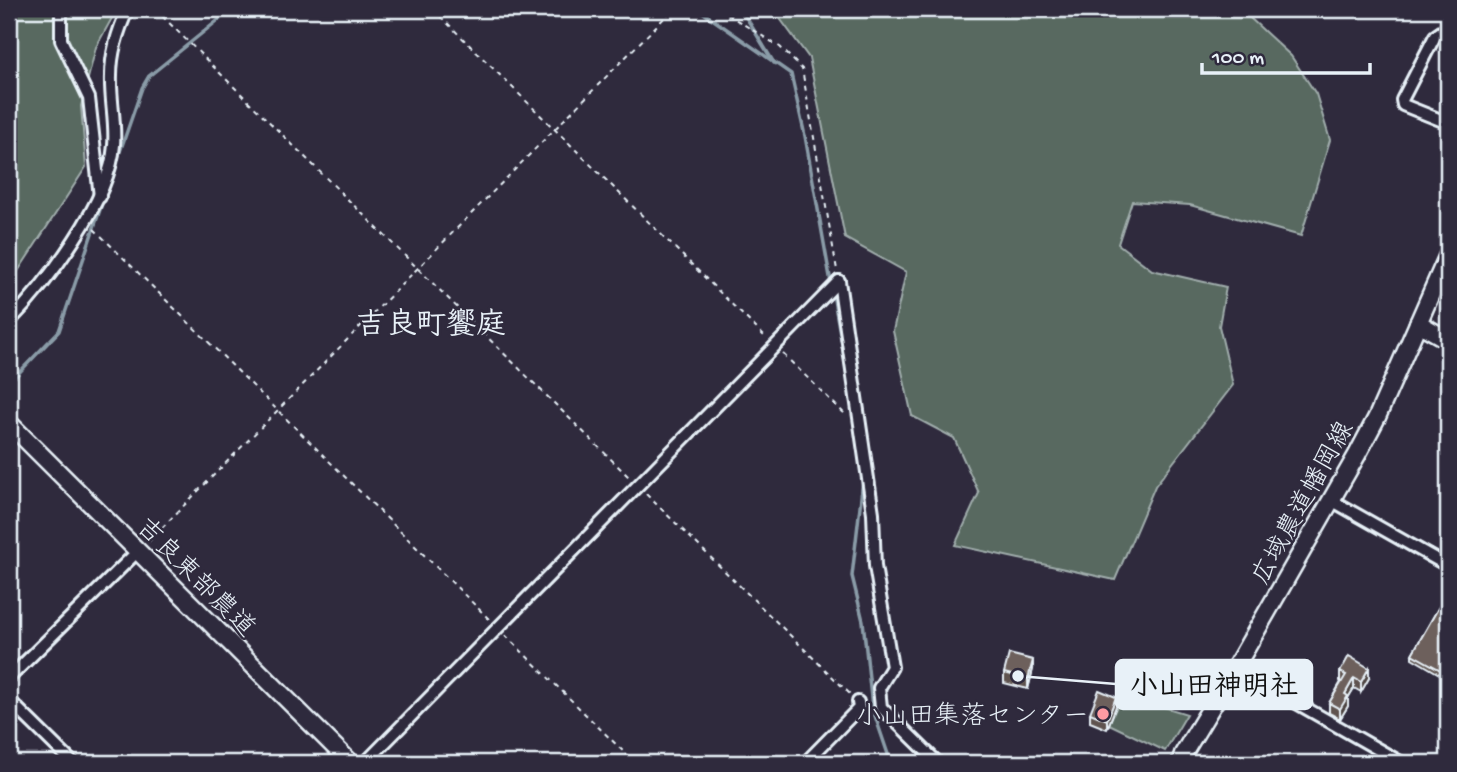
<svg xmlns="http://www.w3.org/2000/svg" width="1457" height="772" font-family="'Gochi Hand','Klee One',sans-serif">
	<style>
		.green { fill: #586960; stroke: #a0adac; stroke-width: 2 }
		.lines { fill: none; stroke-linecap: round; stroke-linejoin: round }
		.stream { stroke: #8a9ca8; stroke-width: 3.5 }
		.street-casing { stroke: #e8f1f8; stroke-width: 16 }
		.secondary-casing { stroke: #e8f1f8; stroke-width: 21 }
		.path { stroke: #e8f1f8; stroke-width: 2; stroke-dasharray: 5 5; stroke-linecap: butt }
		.street { stroke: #2f2a3d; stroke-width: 10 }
		.secondary { stroke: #2f2a3d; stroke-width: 16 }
		.wall { fill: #5e534f; stroke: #e8f1f8; stroke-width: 2 }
		.shaded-wall { fill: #4c4340; stroke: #e8f1f8; stroke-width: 2 }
		.building { fill: #6d605c; stroke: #e8f1f8; stroke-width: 2 }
		.poi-dot { fill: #ff9aa2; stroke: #2f2a3d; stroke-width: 2.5 }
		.labels { text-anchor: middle; stroke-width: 5; stroke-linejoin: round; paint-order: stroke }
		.street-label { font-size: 26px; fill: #e8f1f8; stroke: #2f2a3d }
		.poi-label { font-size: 26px; fill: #e8f1f8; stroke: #2f2a3d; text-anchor: end }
		.quarter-label { font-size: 30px; font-weight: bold; fill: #e8f1f8; stroke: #2f2a3d }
		.leader { fill: none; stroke: #e8f1f8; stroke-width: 2.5 }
		.callout-dot { fill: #e8f1f8; stroke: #2f2a3d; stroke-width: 2.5 }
		.callout { fill: #e8f1f8; stroke: #e8f1f8; stroke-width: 2.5 }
		.callout-label { font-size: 28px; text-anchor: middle; font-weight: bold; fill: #111 }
	</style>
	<rect width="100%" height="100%" fill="#2f2a3d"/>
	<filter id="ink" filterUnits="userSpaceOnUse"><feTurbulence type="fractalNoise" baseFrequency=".0143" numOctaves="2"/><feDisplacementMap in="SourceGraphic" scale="14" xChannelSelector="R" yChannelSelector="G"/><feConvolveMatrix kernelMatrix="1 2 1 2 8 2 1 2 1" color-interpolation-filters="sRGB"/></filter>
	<g filter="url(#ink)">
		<g class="green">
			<polygon points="9,9 117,9 96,47 81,106 86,167 9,285"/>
			<polygon points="773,9 1281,9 1248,16 1291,56 1316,94 1330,140 1301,236 1190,205 1132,201 1118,244 1152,270 1226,287 1219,326 1233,385 1155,486 1115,580 955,545 979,493 954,438 912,416 893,331 906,272 845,238 809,58"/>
			<polygon points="1122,694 1187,714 1165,751 1109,724"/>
		</g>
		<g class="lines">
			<g class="stream">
				<polyline points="698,9 791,74 805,136 850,390"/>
				<polyline points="741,9 774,63"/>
				<polyline points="115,166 142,88 149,76 232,9"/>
				<polyline points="9,383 59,331 107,189"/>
				<polyline points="863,480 852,576 863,621 872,707 891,763"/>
				<polyline points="1443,763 1448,754"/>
			</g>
			<g class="street-casing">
				<g id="street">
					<polyline points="61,9 61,40 89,98 100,197"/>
					<polyline points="1448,27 1435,36 1402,100 1403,105 1448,123"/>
					<polyline points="839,281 873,513 875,566 892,667 879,688 881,707 938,763"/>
					<path d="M9 322C47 283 110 201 114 145 116 122 110 99 111 76 111 52 118 30 128 9"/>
					<polyline points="1331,500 1448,566"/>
					<polyline points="1235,668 1402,763"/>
					<polyline points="9,678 137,552"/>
					<polyline points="9,700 73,763"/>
					<polyline points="365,763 839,281"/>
					<polyline points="805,763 859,708 858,702"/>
				</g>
			</g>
			<g class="secondary-casing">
				<g id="secondary">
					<polyline points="1418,323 1448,340"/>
					<polyline points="9,423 351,763"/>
					<polyline points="1180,763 1183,754 1235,668 1357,455 1377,417 1448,255"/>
				</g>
			</g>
			<g class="path">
				<polyline points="155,9 630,478"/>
				<polyline points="433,9 766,338"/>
				<polyline points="719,9 780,47 802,69 837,270"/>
				<polyline points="94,229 491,621"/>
				<polyline points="783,354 847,416"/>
				<polyline points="646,494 850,694"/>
				<polyline points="148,542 673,9"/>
				<polyline points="505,635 635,763"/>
			</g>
			<use href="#street" class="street"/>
			<use href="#secondary" class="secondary"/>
		</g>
		<g class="wall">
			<polygon points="1448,591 1448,679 1412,658 1412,654"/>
			<polygon points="1033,669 1028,689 1004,683 1004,673"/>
			<polygon points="1340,672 1369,678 1361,692 1354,688 1348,698 1348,706 1340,719 1329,713 1329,703 1341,682 1340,681"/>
			<polygon points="1116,706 1107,729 1090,722 1090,713"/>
		</g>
		<g class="shaded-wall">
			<polygon points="1033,660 1033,669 1028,689 1028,679"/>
			<polygon points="1369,668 1369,678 1361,692 1361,682"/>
			<polygon points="1354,678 1354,688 1348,698 1348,706 1340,719 1340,709 1345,694"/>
			<polygon points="1116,697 1116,706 1107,729 1107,720"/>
		</g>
		<g class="building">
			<polygon points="1448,591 1448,674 1412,654"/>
			<polygon points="1009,654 1033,660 1028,679 1004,673"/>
			<polygon points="1349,656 1369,668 1361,682 1354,678 1345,694 1348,696 1340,709 1329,703 1346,675 1340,672"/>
			<polygon points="1099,690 1116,697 1107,720 1090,713"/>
		</g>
	</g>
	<circle class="poi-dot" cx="1103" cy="714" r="7"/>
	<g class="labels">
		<g class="street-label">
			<text transform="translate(1301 502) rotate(-61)" y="9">広域農道幡岡線</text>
			<text transform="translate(197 576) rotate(45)" y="9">吉良東部農道</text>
		</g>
		<g class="poi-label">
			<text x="1089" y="723">小山田集落センター</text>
		</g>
		<g class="quarter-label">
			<text x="431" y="333">吉良町饗庭</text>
		</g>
	</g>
	<path class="leader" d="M1018 676L1116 684"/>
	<circle class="callout-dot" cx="1018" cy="676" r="7"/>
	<rect class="callout" x="1116" y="660" width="196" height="49" rx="7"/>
	<g class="callout-label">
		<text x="1214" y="694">小山田神明社</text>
	</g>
	<rect width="1457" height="772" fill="none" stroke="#2f2a3d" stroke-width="35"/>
	<rect x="18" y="18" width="1422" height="737" fill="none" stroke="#e8f1f8" stroke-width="2.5" filter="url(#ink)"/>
	<path d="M1202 63v10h168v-10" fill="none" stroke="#e8f1f8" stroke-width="3.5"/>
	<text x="1212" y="63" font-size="21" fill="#e8f1f8" stroke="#2f2a3d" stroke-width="5" paint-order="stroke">100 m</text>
</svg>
